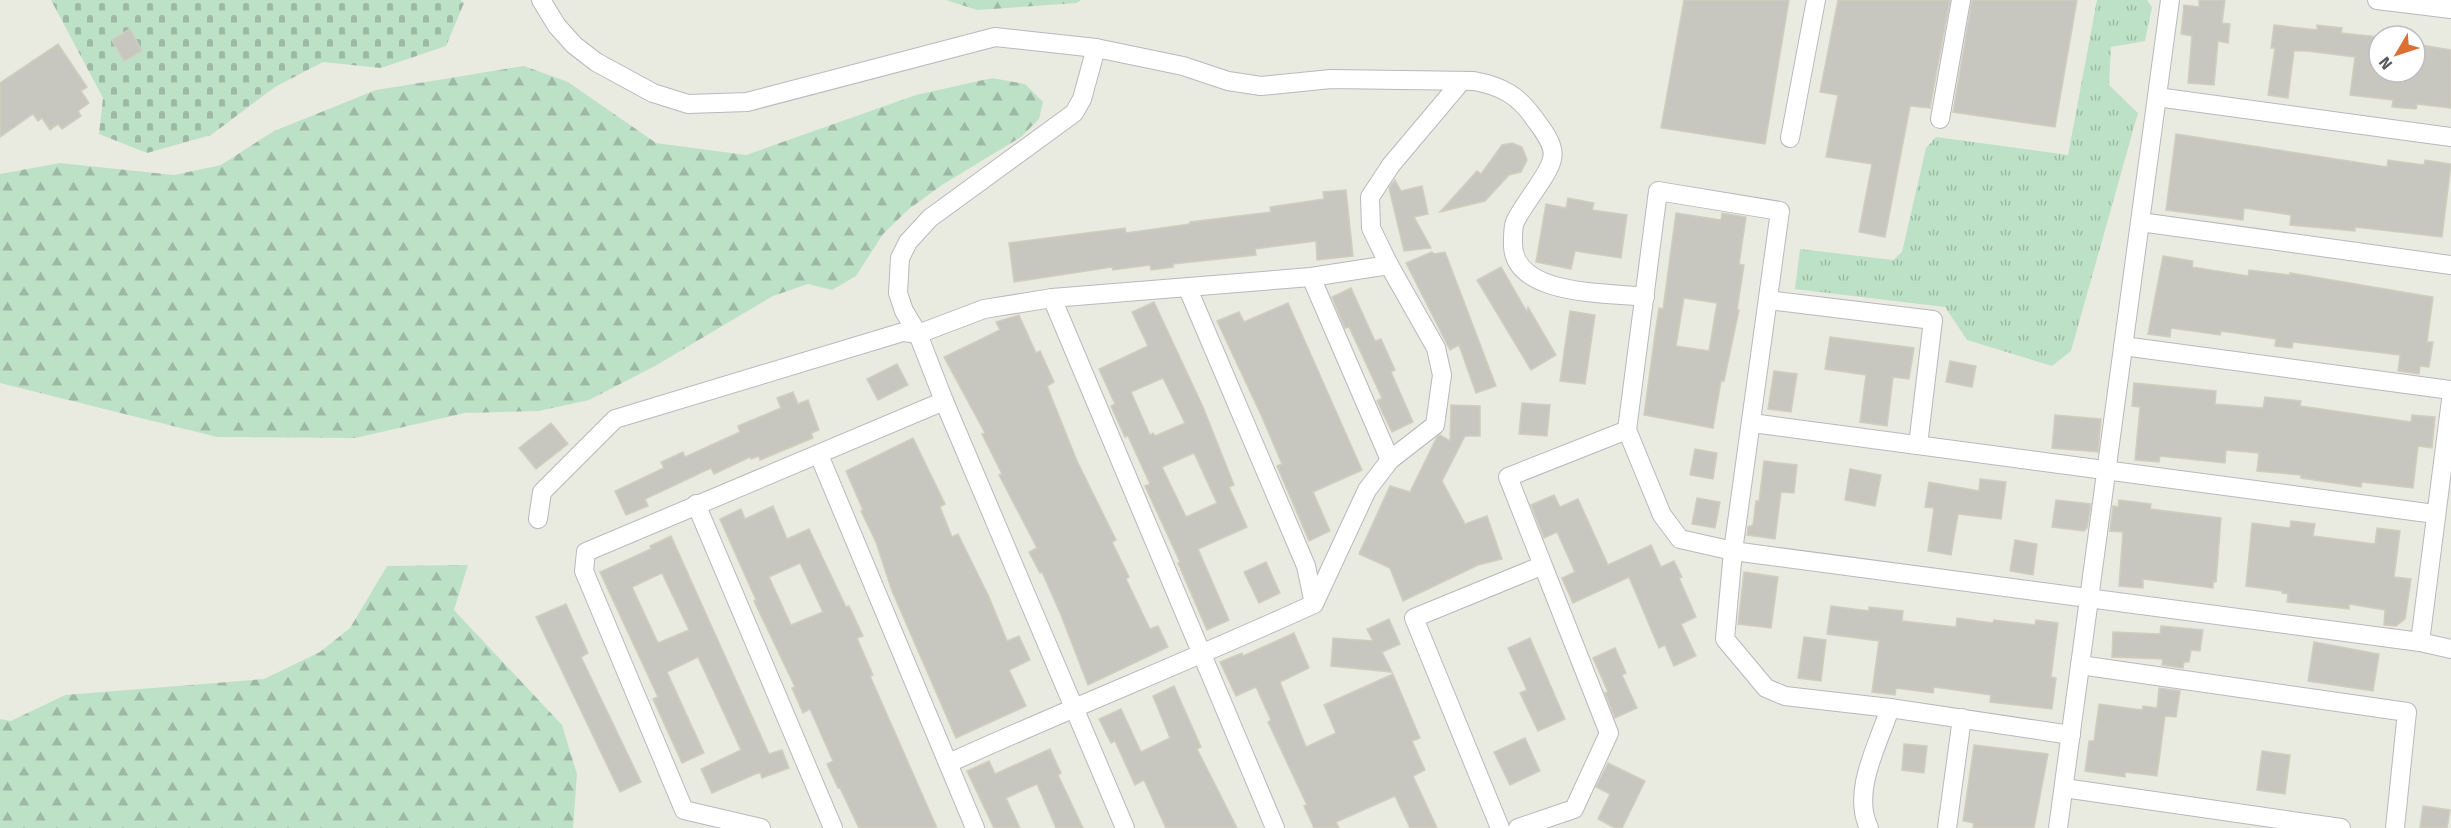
<svg xmlns="http://www.w3.org/2000/svg" width="2451" height="828" font-family="'Fira Sans',sans-serif">
	<style>
		.grass { fill: url(#grass-tufts) }
		.forest { fill: url(#forest-firs) }
		.cemetery { fill: url(#cemetery-stones) }
		.building { fill: #c8c7bf; stroke: #cfcebf; stroke-width: 1.5; fill-rule: evenodd }
		.lines { fill: none; stroke-linecap: round; stroke-linejoin: round }
		.street-casing { stroke: #b8b8be; stroke-width: 20 }
		.street { stroke: #fff; stroke-width: 18 }
	</style>
	<defs>
		<pattern id="grass-tufts" width="24" height="20" patternUnits="userSpaceOnUse" patternTransform="scale(1.5)"><rect width="24" height="20" fill="#bde1c7"/><path d="M3 7l-1-3M5 7V3M7 7l1-3M15 17l-1-3M17 17v-4M19 17l1-3" fill="none" stroke="#9db9a5"/></pattern>
		<pattern id="forest-firs" width="22" height="20" patternUnits="userSpaceOnUse" patternTransform="scale(1.5)"><rect width="22" height="20" fill="#bde1c7"/><path d="M5 1l3.5 6h-7zM16 11l3.5 6h-7z" fill="#9db9a5"/></pattern>
		<pattern id="cemetery-stones" width="16" height="16" patternUnits="userSpaceOnUse" patternTransform="scale(1.5)"><rect width="16" height="16" fill="#bde1c7"/><path d="M2 7V4a2 2 0 0 1 4 0v3zM10 15v-3a2 2 0 0 1 4 0v3z" fill="#9db9a5"/></pattern>
	</defs>
	<rect width="100%" height="100%" fill="#eaebe0"/>
	<polygon class="grass" points="2097,0 2147,0 2152,7 2145,41 2111,47 2109,85 2138,113 2071,351 2052,366 1967,340 1945,307 1795,289 1800,249 1893,260 1902,252 1926,148 1936,137 2068,155"/>
	<g class="forest">
		<polygon points="946,0 1081,0 1077,3 977,10"/>
		<polygon points="524,66 568,82 656,143 746,155 916,95 992,78 1025,84 1043,102 1039,119 1021,137 942,185 909,209 883,234 856,276 832,290 808,284 773,296 655,366 589,400 539,411 465,413 355,438 217,437 0,383 0,174 60,163 174,175 221,165 274,131 376,90"/>
		<polygon points="468,565 454,610 562,725 577,774 573,828 0,828 0,719 11,721 65,695 264,679 320,652 350,628 387,566"/>
	</g>
	<polygon class="cemetery" points="51,0 461,0 464,3 446,46 381,68 323,62 275,87 211,135 147,153 99,134 103,98"/>
	<g class="building">
		<polygon points="1684,0 1789,0 1765,144 1661,128"/>
		<polygon points="1838,0 1950,0 1930,108 1910,106 1885,237 1859,232 1872,164 1826,157 1838,95 1820,92"/>
		<polygon points="1972,0 2077,0 2055,127 1953,112"/>
		<polygon points="2199,0 2225,0 2222,23 2230,24 2228,43 2218,41 2214,85 2188,83 2192,36 2181,34 2184,5 2199,7"/>
		<polygon points="2274,25 2317,30 2317,25 2342,28 2341,33 2379,37 2379,72 2415,72 2415,44 2451,50 2451,108 2417,104 2416,109 2392,107 2393,100 2350,95 2355,57 2307,51 2294,51 2288,98 2268,95 2275,48 2271,48"/>
		<polygon points="130,29 142,51 124,61 112,40"/>
		<polygon points="58,44 87,87 81,91 89,103 78,111 81,116 62,129 58,124 50,130 42,118 38,121 33,114 0,137 0,83"/>
		<polygon points="2176,134 2387,167 2388,160 2424,165 2425,160 2451,164 2442,237 2355,227 2355,231 2290,225 2291,215 2244,208 2243,220 2166,210"/>
		<polygon points="1512,143 1522,147 1527,160 1521,172 1509,175 1485,201 1440,212 1477,171 1481,174 1502,145"/>
		<polygon points="1395,180 1401,191 1422,186 1428,214 1414,217 1431,248 1404,251 1389,188"/>
		<polygon points="1346,190 1353,256 1317,260 1316,241 1255,249 1256,255 1173,264 1173,267 1151,270 1150,265 1113,270 1112,267 1014,282 1009,243 1125,228 1126,233 1190,224 1190,222 1271,212 1270,207 1324,199 1323,192"/>
		<polygon points="1568,198 1594,203 1592,210 1627,215 1621,258 1575,251 1571,269 1536,262 1546,204 1566,208"/>
		<path d="M1676 213 1721 220 1722 213 1746 217 1739 264 1744 265 1737 310H1739L1724 381H1721L1713 428 1644 415 1655 334 1659 308 1663 309ZM1684 298 1717 303 1709 351 1676 346Z"/>
		<polygon points="1432,252 1434,254 1445,252 1496,386 1476,393 1459,345 1450,350 1406,263"/>
		<polygon points="2163,256 2193,261 2192,267 2248,276 2249,270 2290,275 2290,273 2433,297 2427,342 2433,342 2429,367 2420,366 2419,374 2398,371 2400,355 2293,342 2292,348 2275,346 2276,339 2221,331 2220,335 2171,328 2170,337 2148,334"/>
		<polygon points="1501,267 1527,312 1528,307 1556,355 1531,370 1477,280"/>
		<polygon points="1351,288 1375,341 1381,339 1395,370 1391,372 1413,422 1392,432 1377,401 1382,398 1349,327 1345,328 1332,297"/>
		<path d="M1154 302 1203 407 1234 485 1229 487 1247 527 1198 549 1229 620 1207 630 1178 563 1180 562 1145 486 1150 484 1128 436 1125 437 1111 406 1115 404 1099 369 1148 346 1132 312ZM1163 378 1185 423 1155 436 1153 433 1150 435 1131 392ZM1194 453 1217 503 1186 517 1162 467Z"/>
		<polygon points="1288,303 1362,470 1313,492 1330,531 1309,541 1277,466 1282,464 1262,417 1217,321 1239,312 1244,322"/>
		<polygon points="1570,311 1595,315 1585,384 1560,381"/>
		<polygon points="1019,315 1036,353 1040,351 1054,382 1047,386 1077,461 1116,540 1112,542 1129,577 1126,579 1150,629 1158,626 1168,647 1088,685 1061,615 1042,572 1040,573 1029,552 1037,548 999,475 1002,474 982,434 985,433 944,357 1000,330 996,322"/>
		<polygon points="1830,337 1914,348 1909,379 1893,377 1887,426 1860,422 1866,375 1825,369"/>
		<polygon points="1950,361 1976,366 1972,387 1946,382"/>
		<polygon points="897,364 908,385 878,400 867,379"/>
		<polygon points="1774,371 1797,374 1791,412 1768,409"/>
		<polygon points="2134,383 2216,391 2215,404 2263,408 2265,397 2301,401 2300,406 2411,422 2412,415 2435,417 2432,448 2418,446 2413,488 2362,482 2361,487 2301,478 2301,475 2257,471 2259,453 2226,450 2225,463 2160,456 2159,462 2135,460 2140,407 2132,406"/>
		<polygon points="793,392 798,404 808,400 819,430 811,433 813,438 760,460 759,456 751,459 750,457 714,474 711,468 645,499 648,506 626,515 615,491 664,468 661,462 683,452 685,457 740,432 738,426 781,408 777,398"/>
		<polygon points="1522,403 1550,405 1547,436 1519,434"/>
		<polygon points="1451,405 1480,406 1480,436 1465,436 1442,481 1465,524 1487,516 1502,559 1478,565 1403,601 1390,568 1359,554 1390,486 1410,492 1437,437 1440,435 1450,441"/>
		<polygon points="2055,415 2101,419 2098,452 2052,448"/>
		<polygon points="551,423 568,444 536,469 519,448"/>
		<polygon points="913,438 945,504 940,507 952,537 958,534 989,597 1007,641 1019,636 1030,660 1009,670 1026,706 956,738 892,591 876,542 861,511 863,510 846,471"/>
		<polygon points="1695,449 1717,453 1713,479 1690,475"/>
		<polygon points="1764,461 1797,465 1794,493 1781,492 1775,539 1747,535 1748,527 1753,525 1756,501 1759,501"/>
		<polygon points="1850,469 1881,475 1875,506 1845,500"/>
		<polygon points="1980,479 2006,482 2001,519 1958,514 1951,555 1928,551 1934,508 1925,507 1929,482 1979,491"/>
		<polygon points="1554,495 1560,507 1578,499 1608,565 1651,545 1661,567 1674,561 1682,577 1679,578 1696,617 1681,624 1696,656 1674,666 1665,645 1659,648 1629,577 1573,603 1562,578 1575,572 1557,532 1544,538 1531,505"/>
		<polygon points="1697,498 1720,502 1715,528 1692,524"/>
		<polygon points="2056,500 2091,504 2087,528 2084,531 2052,527"/>
		<polygon points="2119,500 2151,504 2150,509 2221,518 2216,582 2213,582 2213,588 2143,579 2143,588 2119,586 2123,532 2110,531 2113,506 2118,507"/>
		<path d="M773 506 787 539 809 529 846 607 849 606 863 636 857 638 873 675 870 676 937 828H859L840 788H838L827 764 833 761 810 709 803 713 792 688 795 687 754 601 756 600 720 519 741 509 745 519ZM800 563 823 612 791 625 769 577Z"/>
		<polygon points="2291,521 2315,524 2313,536 2375,544 2377,528 2400,531 2394,577 2411,579 2405,619 2396,626 2384,625 2385,610 2349,604 2349,609 2287,602 2288,594 2282,593 2282,591 2246,586 2252,523 2290,528"/>
		<path d="M671 536 769 754 782 750 789 768 762 778 760 772 712 793 701 769 741 750 698 657 667 672 704 753 682 763 653 699 658 697 600 572 651 549 650 546ZM662 573 689 630 658 643 632 587Z"/>
		<polygon points="2015,540 2037,544 2033,575 2010,571"/>
		<polygon points="1266,562 1280,593 1259,603 1244,572"/>
		<polygon points="1744,572 1778,577 1771,628 1738,624"/>
		<polygon points="566,604 588,653 581,657 641,782 620,792 536,617"/>
		<polygon points="1831,606 1869,611 1869,607 1903,611 1902,621 1956,627 1957,618 1993,623 1994,620 2035,625 2036,620 2058,623 2051,677 2056,678 2052,709 1990,702 1991,695 1934,687 1933,693 1896,688 1895,695 1872,692 1879,641 1827,634"/>
		<polygon points="1389,619 1400,644 1382,652 1392,672 1331,666 1333,638 1373,641 1367,629"/>
		<polygon points="2161,626 2203,630 2200,651 2191,650 2189,662 2184,662 2183,668 2162,665 2163,659 2112,657 2113,632 2160,634"/>
		<polygon points="1294,633 1309,668 1280,682 1306,747 1336,733 1324,705 1393,674 1420,738 1412,741 1425,770 1413,776 1437,828 1410,828 1395,796 1336,822 1339,828 1314,828 1304,806 1307,805 1268,722 1271,720 1256,687 1236,696 1220,662 1242,653 1243,656"/>
		<polygon points="1804,637 1826,640 1821,681 1798,678"/>
		<polygon points="1530,638 1565,719 1538,731 1520,693 1527,690 1508,648"/>
		<polygon points="2314,642 2379,654 2373,691 2308,681"/>
		<polygon points="1615,648 1626,673 1622,675 1637,708 1615,718 1605,693 1608,692 1593,658"/>
		<polygon points="1174,686 1201,747 1197,749 1237,828 1166,828 1144,780 1135,785 1115,741 1111,743 1099,719 1121,709 1141,752 1170,738 1153,696"/>
		<polygon points="2159,688 2180,691 2176,717 2165,716 2157,776 2125,772 2125,777 2085,771 2089,741 2094,741 2099,704 2142,710 2143,706 2157,708"/>
		<polygon points="1525,738 1540,771 1510,785 1494,752"/>
		<polygon points="1904,744 1927,746 1924,773 1902,770"/>
		<polygon points="1974,745 2048,754 2034,828 1973,828 1974,823 1963,821"/>
		<polygon points="1050,749 1061,773 1058,775 1083,828 1056,828 1037,784 1006,798 1020,828 994,828 967,771 989,761 995,774"/>
		<polygon points="2262,751 2290,755 2285,794 2257,790"/>
		<polygon points="1608,763 1645,781 1622,828 1615,828 1598,819 1610,794 1596,787"/>
		<polygon points="2423,806 2450,810 2447,828 2420,828"/>
	</g>
	<g class="lines">
		<g class="street-casing">
			<g id="street">
				<path d="M541 0 557 26 574 45 596 62 653 93 688 104 747 102 995 37 1096 48 1183 66 1228 81 1261 86 1331 79 1474 81C1501 86 1518 95 1534 118 1541 128 1556 145 1552 159 1549 175 1523 204 1515 222 1513 227 1513 234 1513 240 1509 297 1606 292 1645 297"/>
				<polyline points="2377,0 2451,9"/>
				<polyline points="1096,48 1082,99 1074,113 930,218 908,242 900,258 898,293 904,311 918,334 944,401 1125,828"/>
				<polyline points="2157,97 2451,137"/>
				<polyline points="1940,119 1961,0"/>
				<polyline points="1790,138 1816,0"/>
				<polyline points="2140,222 2451,265"/>
				<polyline points="1311,277 1390,460"/>
				<polyline points="1188,289 1306,566 1314,604"/>
				<polyline points="1052,298 1275,828"/>
				<polyline points="1768,300 1933,320 1918,445"/>
				<polyline points="2123,346 2451,390"/>
				<polyline points="1752,423 2435,514"/>
				<polyline points="819,455 975,828"/>
				<polyline points="696,504 833,828"/>
				<polyline points="538,519 542,492 615,419 903,332 918,334 984,309 1052,298 1311,277 1389,265"/>
				<polyline points="2420,642 2451,400"/>
				<polyline points="2080,665 2407,712 2395,828"/>
				<polyline points="2071,735 1890,708 1785,696 1766,688 1725,639 1733,551 1780,211 1658,191 1627,430 1662,515 1680,539 1733,551 2420,642 2451,649"/>
				<path d="M949 763C1070 708 1194 659 1314 604L1367 490 1390 460 1435 425 1442 375 1436 348 1389 265 1371 228 1370 197 1391 165 1460 83"/>
				<polyline points="2064,788 2341,828"/>
				<polyline points="761,828 684,810 584,571 586,552 944,401"/>
				<polyline points="1500,828 1414,618 1541,566"/>
				<polyline points="1518,828 1574,809 1609,733 1508,477 1627,430"/>
				<path d="M1869 828C1851 791 1879 743 1890 708"/>
				<polyline points="1947,828 1962,718"/>
				<polyline points="2058,828 2170,0"/>
			</g>
		</g>
		<use href="#street" class="street"/>
	</g>
	<g transform="translate(2397 54) rotate(231)"><circle r="28" fill="#ffffff" stroke="#bdbdbf" stroke-width="1.5"/>
	<path d="M0-4.5L10 22L0 15L-10 22Z" fill="#dd6e34"/>
	<text y="-9" font-size="16" font-weight="bold" text-anchor="middle" fill="#595a60">N</text>
	</g>
</svg>
